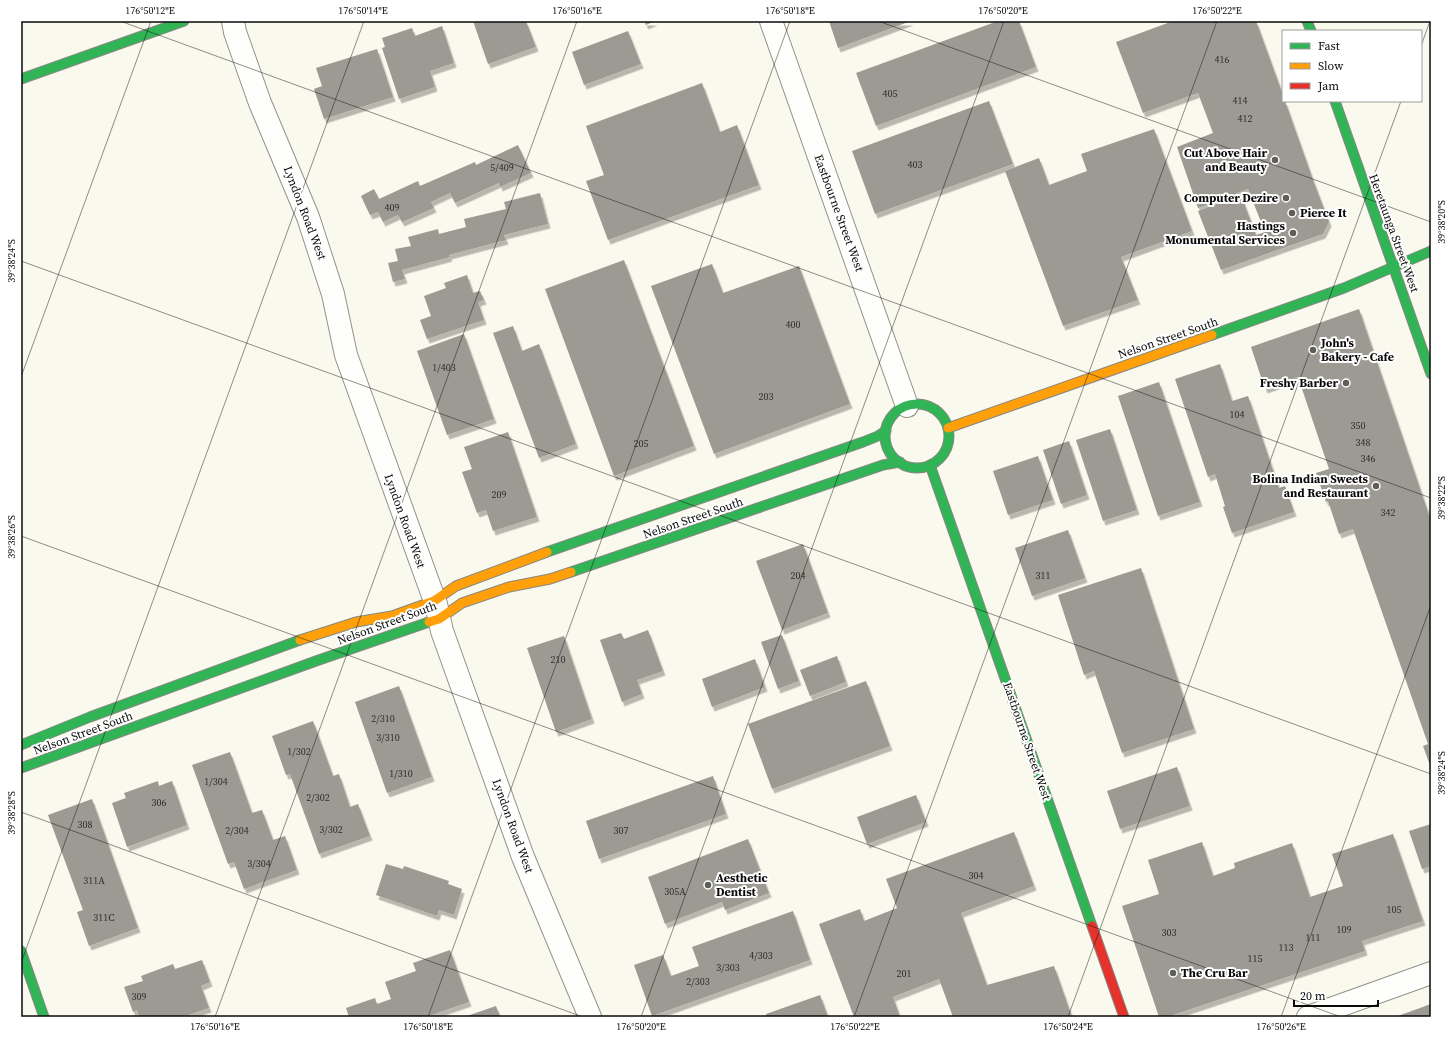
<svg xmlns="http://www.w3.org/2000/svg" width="1452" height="1038" font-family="'Source Serif 4',serif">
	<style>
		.building { fill: #9c9a93; filter: url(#shadow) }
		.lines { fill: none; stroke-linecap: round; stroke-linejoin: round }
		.street-casing { stroke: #92928c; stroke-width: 24 }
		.fast-casing { stroke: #888883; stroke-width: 11 }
		.slow-casing { stroke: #888883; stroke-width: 11 }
		.jam-casing { stroke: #888883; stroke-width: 11 }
		.street { stroke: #fefefc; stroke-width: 22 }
		.fast { stroke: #30b455; stroke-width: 9 }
		.slow { stroke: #ff9f0a; stroke-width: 9 }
		.jam { stroke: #e5322d; stroke-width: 9 }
		.ticks { fill: none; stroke: #0a0a0a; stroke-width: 1; stroke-opacity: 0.45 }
		.poi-dot { fill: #5e5e59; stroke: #fff; stroke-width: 1.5 }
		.labels { text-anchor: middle; stroke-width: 4; stroke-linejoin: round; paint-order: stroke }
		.number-label { font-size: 10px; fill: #2e2e2c }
		.poi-label { font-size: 12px; font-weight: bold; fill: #0a0a0a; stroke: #fff; text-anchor: end }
		.street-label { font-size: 12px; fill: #0a0a0a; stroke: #fff }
		.neatline { fill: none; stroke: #0a0a0a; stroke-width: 1.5 }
		.ticks-label { font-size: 10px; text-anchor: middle; fill: #0a0a0a }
	</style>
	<defs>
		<filter id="shadow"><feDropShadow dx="2.5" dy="4.5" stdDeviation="0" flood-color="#0004"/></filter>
	</defs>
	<rect width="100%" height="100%" fill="#f9f9ed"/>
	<g class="building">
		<polygon points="473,21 526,21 536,47 488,64"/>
		<polygon points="644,21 655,21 646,25"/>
		<polygon points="829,21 911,21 838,48"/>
		<polygon points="998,21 1019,21 1036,67 876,126 856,73"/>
		<polygon points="1173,21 1256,21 1283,95 1283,101 1285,101 1313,180 1329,222 1323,234 1221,270 1198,211 1241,195 1256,235 1265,232 1248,189 1198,208 1177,147 1213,133 1198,93 1143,113 1116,42"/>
		<polygon points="442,26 454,63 430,71 435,87 399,99 382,48 385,47 382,38 412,28 415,36"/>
		<polygon points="628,31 641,64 584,85 572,52"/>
		<polygon points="377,49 393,97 324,119 314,89 322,86 316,68"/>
		<polygon points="702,83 720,132 737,125 759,185 608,240 586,181 604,175 586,126"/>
		<polygon points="989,101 1013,164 875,214 852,151"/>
		<polygon points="1154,129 1192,231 1121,257 1138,300 1063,326 1005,171 1039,158 1049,185 1087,171 1081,154"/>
		<polygon points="518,145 531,173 500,187 499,183 455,203 450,193 431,202 434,208 402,222 398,215 383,222 378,212 370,215 361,196 374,189 379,199 418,181 420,186 475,162 476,165"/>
		<polygon points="540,193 548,224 504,235 506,240 449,255 450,257 402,270 405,279 393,282 388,263 398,261 395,249 411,246 408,237 438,229 439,234 466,227 464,219 506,209 504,202"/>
		<polygon points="624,260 694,446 614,476 545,289"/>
		<polygon points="712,264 723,293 799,266 850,404 714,454 651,286"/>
		<polygon points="467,275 473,293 480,291 484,300 478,302 484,320 427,339 420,320 431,316 424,296 446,288 444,283"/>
		<polygon points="1359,309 1431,521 1431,768 1423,746 1428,744 1353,529 1339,534 1328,501 1326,502 1316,473 1329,469 1298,377 1265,389 1251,347"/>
		<polygon points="513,326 522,351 539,344 576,444 539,458 493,333"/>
		<polygon points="464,334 494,419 447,435 417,351"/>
		<polygon points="1220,364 1232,401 1248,396 1279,488 1285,486 1294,512 1232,533 1223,507 1225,506 1215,474 1208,477 1175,379"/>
		<polygon points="1159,382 1200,502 1158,516 1118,396"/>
		<polygon points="1110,429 1137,510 1103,521 1076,440"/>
		<polygon points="508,432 537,517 493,531 486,510 477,513 462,472 472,469 464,447"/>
		<polygon points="1069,441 1087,495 1061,504 1043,450"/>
		<polygon points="1038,456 1053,500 1008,515 993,471"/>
		<polygon points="1068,530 1085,578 1032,596 1015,548"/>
		<polygon points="803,544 828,613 782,630 756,561"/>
		<polygon points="1141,568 1194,729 1122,753 1094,671 1084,675 1058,595"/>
		<polygon points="648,630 663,671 637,680 642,694 622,702 600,640 621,633 624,639"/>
		<polygon points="782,635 799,681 778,689 761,642"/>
		<polygon points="564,636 592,719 556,732 527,648"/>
		<polygon points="837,656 846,682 810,696 800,670"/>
		<polygon points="755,659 765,687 712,707 702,679"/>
		<polygon points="866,681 890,746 772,789 748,724"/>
		<polygon points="399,686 432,777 387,793 355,702"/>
		<polygon points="313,721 333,776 339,774 350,807 358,804 370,836 319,854 290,774 286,775 272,736"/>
		<polygon points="230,752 252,813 262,810 273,840 285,836 297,870 244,889 234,862 228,864 192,765"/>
		<polygon points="1177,767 1190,806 1120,829 1107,791"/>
		<polygon points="713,776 726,814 599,859 586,821"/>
		<polygon points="158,781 159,786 172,781 187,825 127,847 112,803 126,798 124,793"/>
		<polygon points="916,795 926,822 867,844 857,817"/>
		<polygon points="92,799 138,928 89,946 77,912 83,910 48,815"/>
		<polygon points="1431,824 1431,866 1422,869 1409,831"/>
		<polygon points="1014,832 1034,886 961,913 987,985 1054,966 1072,1017 953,1017 939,979 893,997 900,1017 854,1017 819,924 860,909 864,921 897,908 886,879"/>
		<polygon points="1393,834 1423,921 1362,941 1365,951 1167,1017 1159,1017 1122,906 1159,894 1148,860 1202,842 1213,876 1235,868 1234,863 1292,843 1310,897 1343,886 1332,854"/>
		<polygon points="748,839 769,893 725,910 722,902 665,924 648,877"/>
		<polygon points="386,864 403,869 404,866 449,881 448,884 462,889 454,915 439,910 437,916 376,895"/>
		<polygon points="793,911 810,960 652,1016 634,965 663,955 671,976 699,966 692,947"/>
		<polygon points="450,950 469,1002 426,1017 349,1017 346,1008 375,998 377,1004 391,999 385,982 416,971 413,963"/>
		<polygon points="202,960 210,982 201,986 209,1008 183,1017 139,1017 137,1010 133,1012 124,987 143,981 141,976 173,964 175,969"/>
		<polygon points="820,995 828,1017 767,1017 766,1014"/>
		<polygon points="1431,1004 1431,1017 1395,1017"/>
		<polygon points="496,1006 500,1017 464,1017"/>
	</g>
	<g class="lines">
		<g class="street-casing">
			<g id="street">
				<polyline points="233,21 235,32 260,103 308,217 333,294 346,355 436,604 442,631 523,857 590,1017"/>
				<polyline points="771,21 907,406"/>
				<polyline points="1308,1017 1431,973"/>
			</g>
		</g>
		<g class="fast-casing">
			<g id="fast">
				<polyline points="1307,21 1311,31"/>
				<polyline points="21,79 184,21"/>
				<polyline points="1335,101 1431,374"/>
				<polyline points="1212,335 1344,288 1431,251"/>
				<circle cx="917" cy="436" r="32"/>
				<polyline points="930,465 1092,926"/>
				<polyline points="547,552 863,442 878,436 886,431"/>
				<polyline points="571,572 883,465 900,462"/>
				<polyline points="21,745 90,717 300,640"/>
				<polyline points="21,768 316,661 429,622"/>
				<polyline points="21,951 44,1017"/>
			</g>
		</g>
		<g class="slow-casing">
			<g id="slow">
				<polyline points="948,428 1212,335"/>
				<polyline points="429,622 439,619 462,603 509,587 550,579 571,572"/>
				<polyline points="300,640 356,622 392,616 434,601 456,586 547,552"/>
			</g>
		</g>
		<g class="jam-casing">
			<polyline id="jam" points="1092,926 1124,1017"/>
		</g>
		<use href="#street" class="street"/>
		<use href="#fast" class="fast"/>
		<use href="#slow" class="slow"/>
		<use href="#jam" class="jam"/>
	</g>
	<path class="ticks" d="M120 21 1431 498M878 21 1431 222M1421 46 1430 21M21 261 1431 774M21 377 151 21M21 536 1341 1017M21 812 583 1017M21 963 364 21M215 1017 577 21M428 1017 790 21M641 1017 1004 21M854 1017 1217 21M1068 1017 1401 101M1281 1017 1431 605"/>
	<g class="poi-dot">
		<circle cx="1275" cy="160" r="4"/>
		<circle cx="1286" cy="198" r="4"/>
		<circle cx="1292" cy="213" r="4"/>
		<circle cx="1293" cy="233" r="4"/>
		<circle cx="1313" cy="350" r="4"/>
		<circle cx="1346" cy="383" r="4"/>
		<circle cx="1376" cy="486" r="4"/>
		<circle cx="708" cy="885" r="4"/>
		<circle cx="1173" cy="973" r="4"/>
	</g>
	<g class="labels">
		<g class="number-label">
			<text x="1222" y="63">416</text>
			<text x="890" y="97">405</text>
			<text x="1240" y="104">414</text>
			<text x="1245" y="122">412</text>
			<text x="915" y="168">403</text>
			<text x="502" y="171">5/409</text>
			<text x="392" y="211">409</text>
			<text x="793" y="328">400</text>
			<text x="444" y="371">1/403</text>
			<text x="766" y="400">203</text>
			<text x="1237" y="418">104</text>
			<text x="1358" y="429">350</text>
			<text x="1363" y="446">348</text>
			<text x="641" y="447">205</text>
			<text x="1368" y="462">346</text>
			<text x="499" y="498">209</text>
			<text x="1388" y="516">342</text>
			<text x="798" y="579">204</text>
			<text x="1043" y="579">311</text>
			<text x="558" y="663">210</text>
			<text x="383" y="722">2/310</text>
			<text x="388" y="741">3/310</text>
			<text x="299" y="755">1/302</text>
			<text x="401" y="777">1/310</text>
			<text x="216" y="785">1/304</text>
			<text x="318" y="801">2/302</text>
			<text x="159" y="806">306</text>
			<text x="85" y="828">308</text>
			<text x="331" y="833">3/302</text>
			<text x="237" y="834">2/304</text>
			<text x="621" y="834">307</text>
			<text x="259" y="867">3/304</text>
			<text x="976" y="879">304</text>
			<text x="94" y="884">311A</text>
			<text x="675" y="895">305A</text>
			<text x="1394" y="913">105</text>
			<text x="104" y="921">311C</text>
			<text x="1344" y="933">109</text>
			<text x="1169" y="936">303</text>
			<text x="1313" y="941">111</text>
			<text x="1286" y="951">113</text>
			<text x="761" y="959">4/303</text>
			<text x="1255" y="962">115</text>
			<text x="728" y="971">3/303</text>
			<text x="904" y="977">201</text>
			<text x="698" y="985">2/303</text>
			<text x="139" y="1000">309</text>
		</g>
		<g class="poi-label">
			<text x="1267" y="157">Cut Above Hair<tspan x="1267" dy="14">and Beauty</tspan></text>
			<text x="1278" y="202">Computer Dezire</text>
			<text x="1300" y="217" text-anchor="start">Pierce It</text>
			<text x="1285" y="230">Hastings<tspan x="1285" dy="14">Monumental Services</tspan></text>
			<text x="1321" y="347" text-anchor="start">John's<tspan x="1321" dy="14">Bakery - Cafe</tspan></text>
			<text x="1338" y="387">Freshy Barber</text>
			<text x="1368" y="483">Bolina Indian Sweets<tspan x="1368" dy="14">and Restaurant</tspan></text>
			<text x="716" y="882" text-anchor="start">Aesthetic<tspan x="716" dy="14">Dentist</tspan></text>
			<text x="1181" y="977" text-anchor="start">The Cru Bar</text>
		</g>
		<g class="street-label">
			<text transform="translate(305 213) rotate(69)" y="4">Lyndon Road West</text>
			<text transform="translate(839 213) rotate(70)" y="4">Eastbourne Street West</text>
			<text transform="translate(1394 233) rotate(70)" y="4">Heretaunga Street West</text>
			<text transform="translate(1168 338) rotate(-19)" y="4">Nelson Street South</text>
			<text transform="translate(693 518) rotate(-19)" y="4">Nelson Street South</text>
			<text transform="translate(405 521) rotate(70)" y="4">Lyndon Road West</text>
			<text transform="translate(387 623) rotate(-20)" y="4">Nelson Street South</text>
			<text transform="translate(83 733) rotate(-20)" y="4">Nelson Street South</text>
			<text transform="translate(1027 741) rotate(71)" y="4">Eastbourne Street West</text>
			<text transform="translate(513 826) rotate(70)" y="4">Lyndon Road West</text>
		</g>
	</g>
	<rect width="1452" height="1038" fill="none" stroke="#ffffff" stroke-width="44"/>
	<rect x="1282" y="30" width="140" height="72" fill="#ffffff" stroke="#9d9d9d"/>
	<rect x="1290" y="43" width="20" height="6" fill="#30b455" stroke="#9d9d9d"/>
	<text x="1318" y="50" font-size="12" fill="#0a0a0a">Fast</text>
	<rect x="1290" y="63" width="20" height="6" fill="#ff9f0a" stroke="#9d9d9d"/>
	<text x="1318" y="70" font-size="12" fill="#0a0a0a">Slow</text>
	<rect x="1290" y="83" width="20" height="6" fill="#e5322d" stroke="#9d9d9d"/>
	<text x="1318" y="90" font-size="12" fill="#0a0a0a">Jam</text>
	<path d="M1294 1000v6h84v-6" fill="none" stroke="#0a0a0a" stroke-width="2"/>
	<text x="1300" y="1000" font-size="12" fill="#0a0a0a" stroke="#ffffff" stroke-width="3" paint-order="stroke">20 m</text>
	<rect x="22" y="22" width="1408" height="994" class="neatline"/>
	<g class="ticks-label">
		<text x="150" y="14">176°50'12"E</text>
		<text x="363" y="14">176°50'14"E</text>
		<text x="577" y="14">176°50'16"E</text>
		<text x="790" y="14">176°50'18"E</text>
		<text x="1003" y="14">176°50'20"E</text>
		<text x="1217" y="14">176°50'22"E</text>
		<text transform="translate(1441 222) rotate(-90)" y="4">39°38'20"S</text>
		<text transform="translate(11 261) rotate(-90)" y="4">39°38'24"S</text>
		<text transform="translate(1441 498) rotate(-90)" y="4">39°38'22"S</text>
		<text transform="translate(11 537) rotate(-90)" y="4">39°38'26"S</text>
		<text transform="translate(1441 773) rotate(-90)" y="4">39°38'24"S</text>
		<text transform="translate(11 813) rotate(-90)" y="4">39°38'28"S</text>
		<text x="215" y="1030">176°50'16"E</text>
		<text x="428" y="1030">176°50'18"E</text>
		<text x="641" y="1030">176°50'20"E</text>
		<text x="855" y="1030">176°50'22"E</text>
		<text x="1068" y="1030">176°50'24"E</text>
		<text x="1281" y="1030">176°50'26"E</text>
	</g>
</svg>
